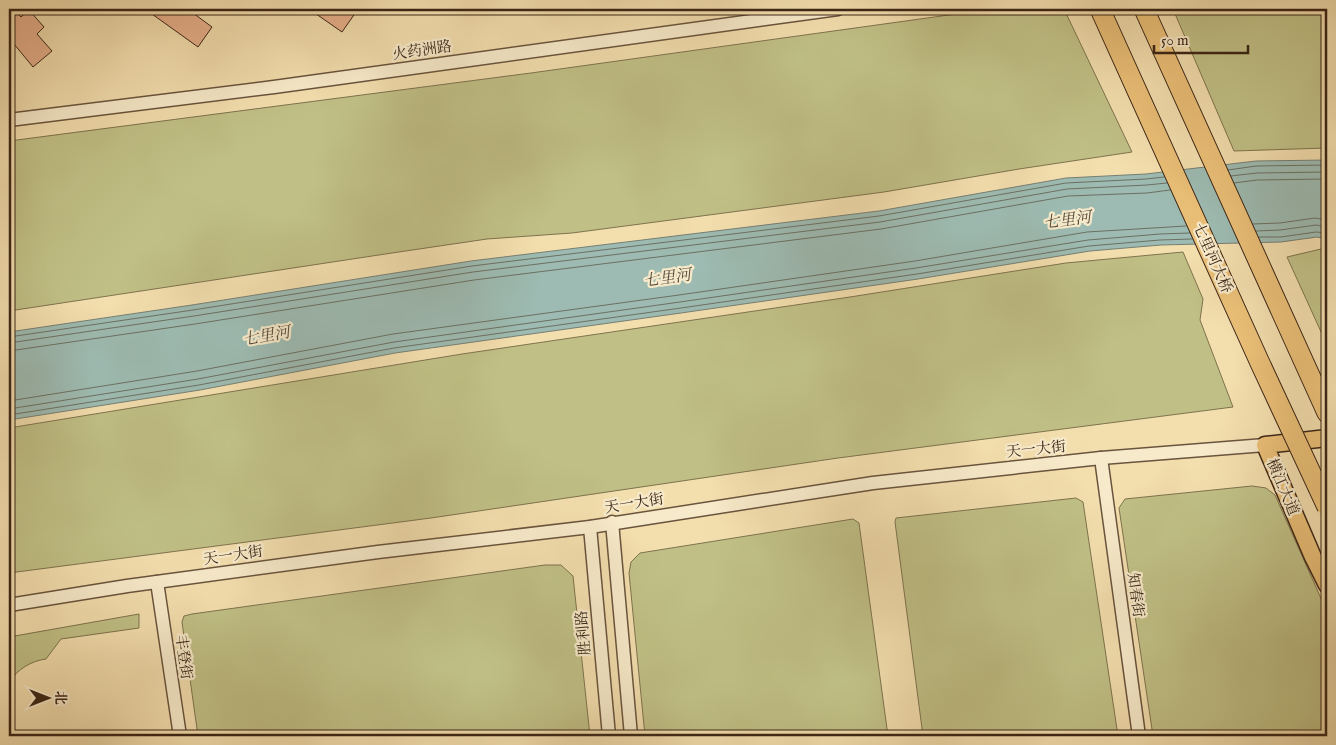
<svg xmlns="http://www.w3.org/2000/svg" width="1336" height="745" font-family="'IM FELL English','Noto Serif SC',serif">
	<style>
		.green { fill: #c0c086; stroke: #7e734e }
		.water { fill: #9dbbb2; stroke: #767f74 }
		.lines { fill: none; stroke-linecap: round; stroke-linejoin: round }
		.shore { stroke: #6c7064; stroke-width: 1 }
		.building { fill: #e6af8a; stroke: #3b2617 }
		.minor-casing { stroke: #69543d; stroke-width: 15 }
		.major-casing { stroke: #3b2617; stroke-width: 19 }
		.highway-casing { stroke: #3b2617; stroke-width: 21 }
		.minor { stroke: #f7eaca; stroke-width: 12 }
		.major { stroke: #eabf77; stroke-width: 16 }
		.highway { stroke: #eabf77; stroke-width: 19 }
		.highway-bridge-casing { stroke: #3b2617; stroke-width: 21; stroke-linecap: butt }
		.highway-bridge { stroke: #eabf77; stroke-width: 19 }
		.labels { text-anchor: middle; stroke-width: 4.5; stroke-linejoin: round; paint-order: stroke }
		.street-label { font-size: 15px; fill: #3b2617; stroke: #f7eaca }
		.water-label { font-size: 16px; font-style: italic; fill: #544b3e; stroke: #f7eaca }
	</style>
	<rect width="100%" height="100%" fill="#f3deae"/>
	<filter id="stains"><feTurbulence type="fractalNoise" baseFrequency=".004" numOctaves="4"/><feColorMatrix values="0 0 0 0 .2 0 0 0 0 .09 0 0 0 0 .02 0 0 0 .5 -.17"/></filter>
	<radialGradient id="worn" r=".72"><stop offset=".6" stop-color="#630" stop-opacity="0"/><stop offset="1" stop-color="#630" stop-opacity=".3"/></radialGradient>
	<g class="green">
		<polygon points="992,9 1064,9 1132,152 1019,169 884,192 572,233 487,239 392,253 9,311 9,141 531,73"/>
		<polygon points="1173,9 1327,9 1327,148 1234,151"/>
		<polygon points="1321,249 1327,249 1327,345 1287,257"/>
		<polygon points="1183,252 1203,299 1200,320 1233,407 838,458 431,518 9,573 9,428 462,354 850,297 1066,263"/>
		<polygon points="1252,486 1266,488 1275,495 1327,612 1327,736 1153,736 1119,508 1125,499"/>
		<polygon points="1076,498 1083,502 1118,736 923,736 895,522 896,518"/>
		<polygon points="853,519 859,523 888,736 645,736 629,573 631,562 640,553"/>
		<polygon points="545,565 561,565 573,576 590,736 478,736 477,735 443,731 411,736 198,736 182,622 184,616 192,614"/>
		<path d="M139 614V628L61 639 46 659C31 661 18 669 9 682V637Z"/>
	</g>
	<polygon class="water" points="1327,160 1327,239 1317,237 1281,242 1161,245 1090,251 918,279 681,313 395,353 200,390 9,420 9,332 192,305 471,261 879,211 1066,178 1146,174 1256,161"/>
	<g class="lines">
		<g class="shore">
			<polyline points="1228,170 1256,166 1327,165"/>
			<polyline points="1231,176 1257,173 1327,172"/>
			<polyline points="1234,183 1257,180 1327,179"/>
			<polyline points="1253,224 1280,223 1315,218 1327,220"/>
			<polyline points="1256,231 1280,230 1316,225 1327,227"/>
			<polyline points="1259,237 1281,237 1316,232 1327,233"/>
			<polyline points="9,337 193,310 472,266 879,216 1066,183 1146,179 1164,177"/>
			<polyline points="9,343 194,316 473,272 880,222 1067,189 1147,185 1167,183"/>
			<polyline points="9,351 195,324 474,280 881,229 1068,196 1147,193 1170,190"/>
			<polyline points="9,401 197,371 393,334 679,295 915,261 1087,232 1186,226"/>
			<polyline points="9,409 198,379 394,342 680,302 916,268 1088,240 1160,234 1190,233"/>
			<polyline points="9,415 199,385 394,348 681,308 917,274 1089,246 1160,240 1192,239"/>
		</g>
	</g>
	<g class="building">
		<polygon points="9,9 14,9 21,17 29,10 44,27 37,34 52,51 33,67 9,38"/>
		<polygon points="145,9 197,9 193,13 212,27 198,47"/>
		<polygon points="309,9 351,9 356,12 342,32"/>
	</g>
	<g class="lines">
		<g class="minor-casing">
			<g id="minor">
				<polyline points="9,120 274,87 838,9"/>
				<polyline points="1101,458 1139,736"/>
				<polyline points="612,522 631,736"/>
				<polyline points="590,527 609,736"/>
				<polyline points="157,582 180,736"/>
				<polyline points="9,605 127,586 378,552 590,527 873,483 1101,458 1265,445"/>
			</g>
		</g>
		<g class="major-casing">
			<polyline id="major" points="1327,438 1265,445 1313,557 1327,585"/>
		</g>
		<g class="highway-casing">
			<polyline id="highway" points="1144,9 1327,413"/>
		</g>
		<use href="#minor" class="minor"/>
		<use href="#major" class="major"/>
		<use href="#highway" class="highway"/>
		<g class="highway-bridge-casing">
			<polyline id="highway-bridge" points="1100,9 1260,363 1327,507"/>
		</g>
		<use href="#highway-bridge" class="highway-bridge"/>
	</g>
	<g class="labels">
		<g class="street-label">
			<text transform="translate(422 50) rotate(-8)" y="5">火药洲路</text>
			<text transform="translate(1213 258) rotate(66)" y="5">七里河大桥</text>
			<text transform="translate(1036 449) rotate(-6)" y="5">天一大街</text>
			<text transform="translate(1283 487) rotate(67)" y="5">横江大道</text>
			<text transform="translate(634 503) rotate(-9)" y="5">天一大街</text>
			<text transform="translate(233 555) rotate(-8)" y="5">天一大街</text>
			<text transform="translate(1136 595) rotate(82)" y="5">知春街</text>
			<text transform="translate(583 633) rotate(-95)" y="5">胜利路</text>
			<text transform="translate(184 657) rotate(82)" y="5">丰登街</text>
		</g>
		<g class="water-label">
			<text transform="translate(1067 219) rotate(-7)" y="6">七里河</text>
			<text transform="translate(667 277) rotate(-8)" y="6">七里河</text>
			<text transform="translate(266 335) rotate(-10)" y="6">七里河</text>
		</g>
	</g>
	<rect width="1336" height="745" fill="none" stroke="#f3deae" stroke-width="30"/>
	<rect x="10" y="10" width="1316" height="725" fill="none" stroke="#3b2617" stroke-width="2.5"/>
	<rect x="15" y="15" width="1306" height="715" fill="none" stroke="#3b2617"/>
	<g transform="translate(48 698) rotate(90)" stroke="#f7eaca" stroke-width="4" paint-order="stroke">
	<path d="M0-4L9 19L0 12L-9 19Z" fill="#3b2617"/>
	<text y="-8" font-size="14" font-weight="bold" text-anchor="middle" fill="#3b2617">北</text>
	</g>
	<path d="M1154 45v8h94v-8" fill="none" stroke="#3b2617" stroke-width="2.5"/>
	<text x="1161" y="45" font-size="15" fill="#3b2617" stroke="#f7eaca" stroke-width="4" paint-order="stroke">50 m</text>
	<rect width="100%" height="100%" filter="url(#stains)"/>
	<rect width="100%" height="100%" fill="url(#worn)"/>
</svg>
